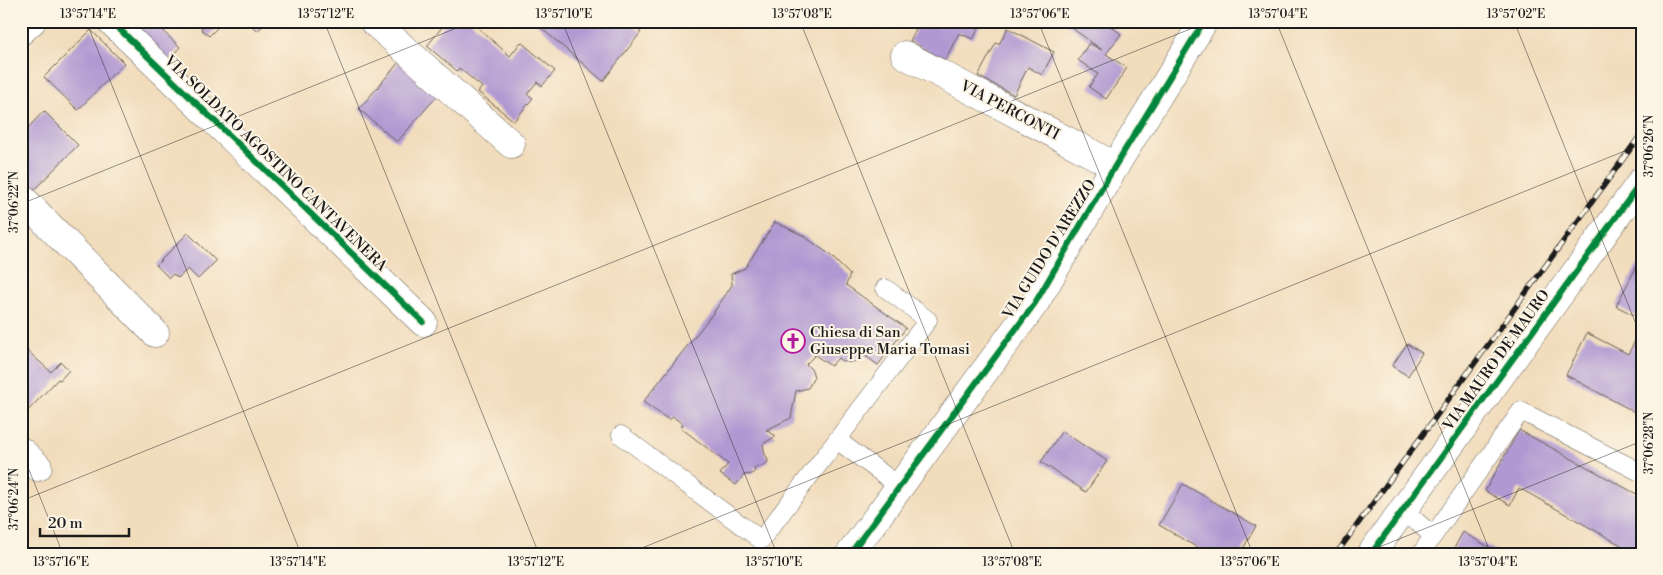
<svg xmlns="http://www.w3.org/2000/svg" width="1663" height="575" font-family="'Libre Bodoni',serif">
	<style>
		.building { fill: #b099d2 }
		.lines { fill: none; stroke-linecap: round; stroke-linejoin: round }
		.service-casing { stroke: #675f54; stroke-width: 19 }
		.minor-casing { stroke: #675f54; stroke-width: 29 }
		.tertiary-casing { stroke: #675f54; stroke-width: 29 }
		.service { stroke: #fff; stroke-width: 18 }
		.minor { stroke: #fff; stroke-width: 28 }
		.tertiary { stroke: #fff; stroke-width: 28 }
		.rail-casing { stroke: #1c1c1c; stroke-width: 5.5 }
		.rail { stroke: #fcf5e5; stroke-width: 4; stroke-dasharray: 11; stroke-linecap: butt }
		.cycleway-casing { stroke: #fcf5e5; stroke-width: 9 }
		.cycleway { stroke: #00873e; stroke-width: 6 }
		.ticks { fill: none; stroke: #1c1c1c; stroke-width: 1; stroke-opacity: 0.45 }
		.labels { text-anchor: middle; stroke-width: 4; stroke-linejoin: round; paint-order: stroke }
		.street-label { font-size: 15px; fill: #1c1c1c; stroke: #fcf5e5 }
		.poi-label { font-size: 15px; fill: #1c1c1c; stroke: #fcf5e5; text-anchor: start }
		.neatline { fill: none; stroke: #1c1c1c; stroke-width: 2 }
		.ticks-label { font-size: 12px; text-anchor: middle; fill: #1c1c1c }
	</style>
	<rect width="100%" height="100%" fill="#fcf5e5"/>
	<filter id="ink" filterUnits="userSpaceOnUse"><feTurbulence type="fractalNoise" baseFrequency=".02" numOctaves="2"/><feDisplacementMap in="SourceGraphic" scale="10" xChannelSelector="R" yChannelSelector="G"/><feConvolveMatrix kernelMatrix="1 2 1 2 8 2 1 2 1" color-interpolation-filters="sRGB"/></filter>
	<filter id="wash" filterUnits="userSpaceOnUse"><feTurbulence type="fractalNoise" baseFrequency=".0096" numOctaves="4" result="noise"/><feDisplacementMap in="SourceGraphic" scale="20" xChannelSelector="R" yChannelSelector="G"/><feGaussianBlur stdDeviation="1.12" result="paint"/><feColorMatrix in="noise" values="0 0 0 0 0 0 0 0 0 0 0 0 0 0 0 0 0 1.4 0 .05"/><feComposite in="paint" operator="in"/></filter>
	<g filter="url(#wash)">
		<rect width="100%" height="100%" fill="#f1dcbb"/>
		<g id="blocks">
			<g class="building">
				<polygon points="126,21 174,21 164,32 180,47 168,60"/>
				<polygon points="207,21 222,23 209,36 201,29"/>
				<polygon points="247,21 268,21 257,31"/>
				<polygon points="447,21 470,21 510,56 521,42 555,71 542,86 537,82 527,94 533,98 514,121 478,92 482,87 459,68 457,71 427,46"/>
				<polygon points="533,21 628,21 641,32 603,81"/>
				<polygon points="920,21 983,21 973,39 959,33 945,60 910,41"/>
				<polygon points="1066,21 1110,21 1108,24 1121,34 1106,54 1127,68 1106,99 1089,87 1098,74 1078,60 1089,43 1102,50 1065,23"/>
				<polygon points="1008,28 1054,52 1042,75 1028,67 1014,95 978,76 996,43 999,44"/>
				<polygon points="91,30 124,63 78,110 44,77"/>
				<polygon points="400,61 438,95 397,142 359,109"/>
				<polygon points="44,111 78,145 33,191 21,180 21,135"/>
				<polygon points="775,222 804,236 829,254 850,275 846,285 906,328 878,365 864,355 856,361 849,362 842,361 838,358 831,366 815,355 806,364 812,370 814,377 808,388 796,391 791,418 766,430 776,436 763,444 765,455 767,457 768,462 762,466 754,468 755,471 752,474 744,475 736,485 720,474 728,464 681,428 683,424 673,417 669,420 643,402 714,312 732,285 731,274 745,268"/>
				<polygon points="188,233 216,261 198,279 188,269 178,278 173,274 169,278 156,265"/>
				<polygon points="1638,264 1642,267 1642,319 1616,306"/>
				<polygon points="1642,328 1642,416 1566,375 1587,333 1628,354"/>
				<polygon points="1407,344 1422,353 1408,376 1392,366"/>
				<polygon points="21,345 51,372 61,362 69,370 60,380 58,379 21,418"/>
				<polygon points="1519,430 1642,497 1642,554 1616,554 1621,545 1519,488 1510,505 1485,491"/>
				<polygon points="1062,431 1107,461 1086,492 1041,462"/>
				<polygon points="1183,484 1256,526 1240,554 1208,554 1159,525"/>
				<polygon points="1463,532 1487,546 1502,554 1451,554"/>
			</g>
		</g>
	</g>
	<g filter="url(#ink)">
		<use href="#blocks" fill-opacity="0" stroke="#675f54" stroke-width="1"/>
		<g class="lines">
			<g class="service-casing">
				<g id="service">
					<polyline points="885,288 928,320 837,440 899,486"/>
					<polyline points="621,435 761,540 837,440"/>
					<polyline points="1401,512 1417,522 1433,536 1521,411 1642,473"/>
					<polyline points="1421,554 1433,536"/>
				</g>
			</g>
			<g class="minor-casing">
				<g id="minor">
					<polyline points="111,21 423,322"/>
					<polyline points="373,21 511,144"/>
					<polyline points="905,55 1115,166"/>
					<polyline points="21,197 155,333"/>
					<polyline points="21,451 38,467"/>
					<polyline points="850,554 1035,303 1115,166 1204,21"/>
					<polyline points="1371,554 1642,181"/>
				</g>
			</g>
			<g class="tertiary-casing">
				<polyline id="tertiary" points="21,31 32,21"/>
			</g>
			<use href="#service" class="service"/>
			<use href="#minor" class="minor"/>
			<use href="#tertiary" class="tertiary"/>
			<g class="rail-casing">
				<polyline id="rail" points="1336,554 1642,133"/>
			</g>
			<use href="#rail" class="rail"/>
			<g class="cycleway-casing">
				<g id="cycleway">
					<polyline points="111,21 423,322"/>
					<polyline points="850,554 1035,303 1115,166 1204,21"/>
					<polyline points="1371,554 1642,181"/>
				</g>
			</g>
			<use href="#cycleway" class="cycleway"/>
		</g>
	</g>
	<path class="ticks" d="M86 21 301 554M324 21 539 554M562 21 777 554M800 21 1015 554M1038 21 1253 554M1276 21 1491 554M1514 21 1642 339M21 204 474 21M21 450 63 554M21 501 1210 21M627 554 1642 144M1362 554 1642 441"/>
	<defs>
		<g id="church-ring" transform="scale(1.25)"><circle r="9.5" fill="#fcf5e5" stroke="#b5179e" stroke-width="1.5"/><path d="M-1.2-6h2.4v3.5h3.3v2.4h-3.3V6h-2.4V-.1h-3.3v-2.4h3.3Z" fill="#b5179e"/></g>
	</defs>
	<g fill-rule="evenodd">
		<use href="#church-ring" x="793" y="341"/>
	</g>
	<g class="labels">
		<g class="street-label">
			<text transform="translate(1010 110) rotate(28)" y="5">VIA PERCONTI</text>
			<text transform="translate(276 163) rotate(44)" y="5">VIA SOLDATO AGOSTINO CANTAVENERA</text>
			<text transform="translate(1049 249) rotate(-58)" y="5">VIA GUIDO D'AREZZO</text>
			<text transform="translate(1496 360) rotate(-54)" y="5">VIA MAURO DE MAURO</text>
		</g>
		<g class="poi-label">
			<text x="810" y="337">Chiesa di San<tspan x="810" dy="17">Giuseppe Maria Tomasi</tspan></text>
		</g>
	</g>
	<rect width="1663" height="575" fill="none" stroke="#fcf5e5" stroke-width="55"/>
	<path d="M40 528v8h89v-8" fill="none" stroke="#1c1c1c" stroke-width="2.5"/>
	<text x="48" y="528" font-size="15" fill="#1c1c1c" stroke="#fcf5e5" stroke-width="4" paint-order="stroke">20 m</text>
	<rect x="28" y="28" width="1608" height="520" class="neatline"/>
	<g class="ticks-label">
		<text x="88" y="18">13°57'14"E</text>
		<text x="326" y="18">13°57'12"E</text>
		<text x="564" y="18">13°57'10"E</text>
		<text x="802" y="18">13°57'08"E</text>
		<text x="1040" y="18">13°57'06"E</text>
		<text x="1278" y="18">13°57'04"E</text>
		<text x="1516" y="18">13°57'02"E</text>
		<text transform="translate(1649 146) rotate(-90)" y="4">37°06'26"N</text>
		<text transform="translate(14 202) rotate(-90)" y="4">37°06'22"N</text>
		<text transform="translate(1649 443) rotate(-90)" y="4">37°06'28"N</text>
		<text transform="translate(14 499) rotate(-90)" y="4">37°06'24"N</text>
		<text x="61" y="566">13°57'16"E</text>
		<text x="298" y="566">13°57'14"E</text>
		<text x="536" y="566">13°57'12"E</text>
		<text x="774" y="566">13°57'10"E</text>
		<text x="1012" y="566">13°57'08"E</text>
		<text x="1250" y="566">13°57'06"E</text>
		<text x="1488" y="566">13°57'04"E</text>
	</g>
</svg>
